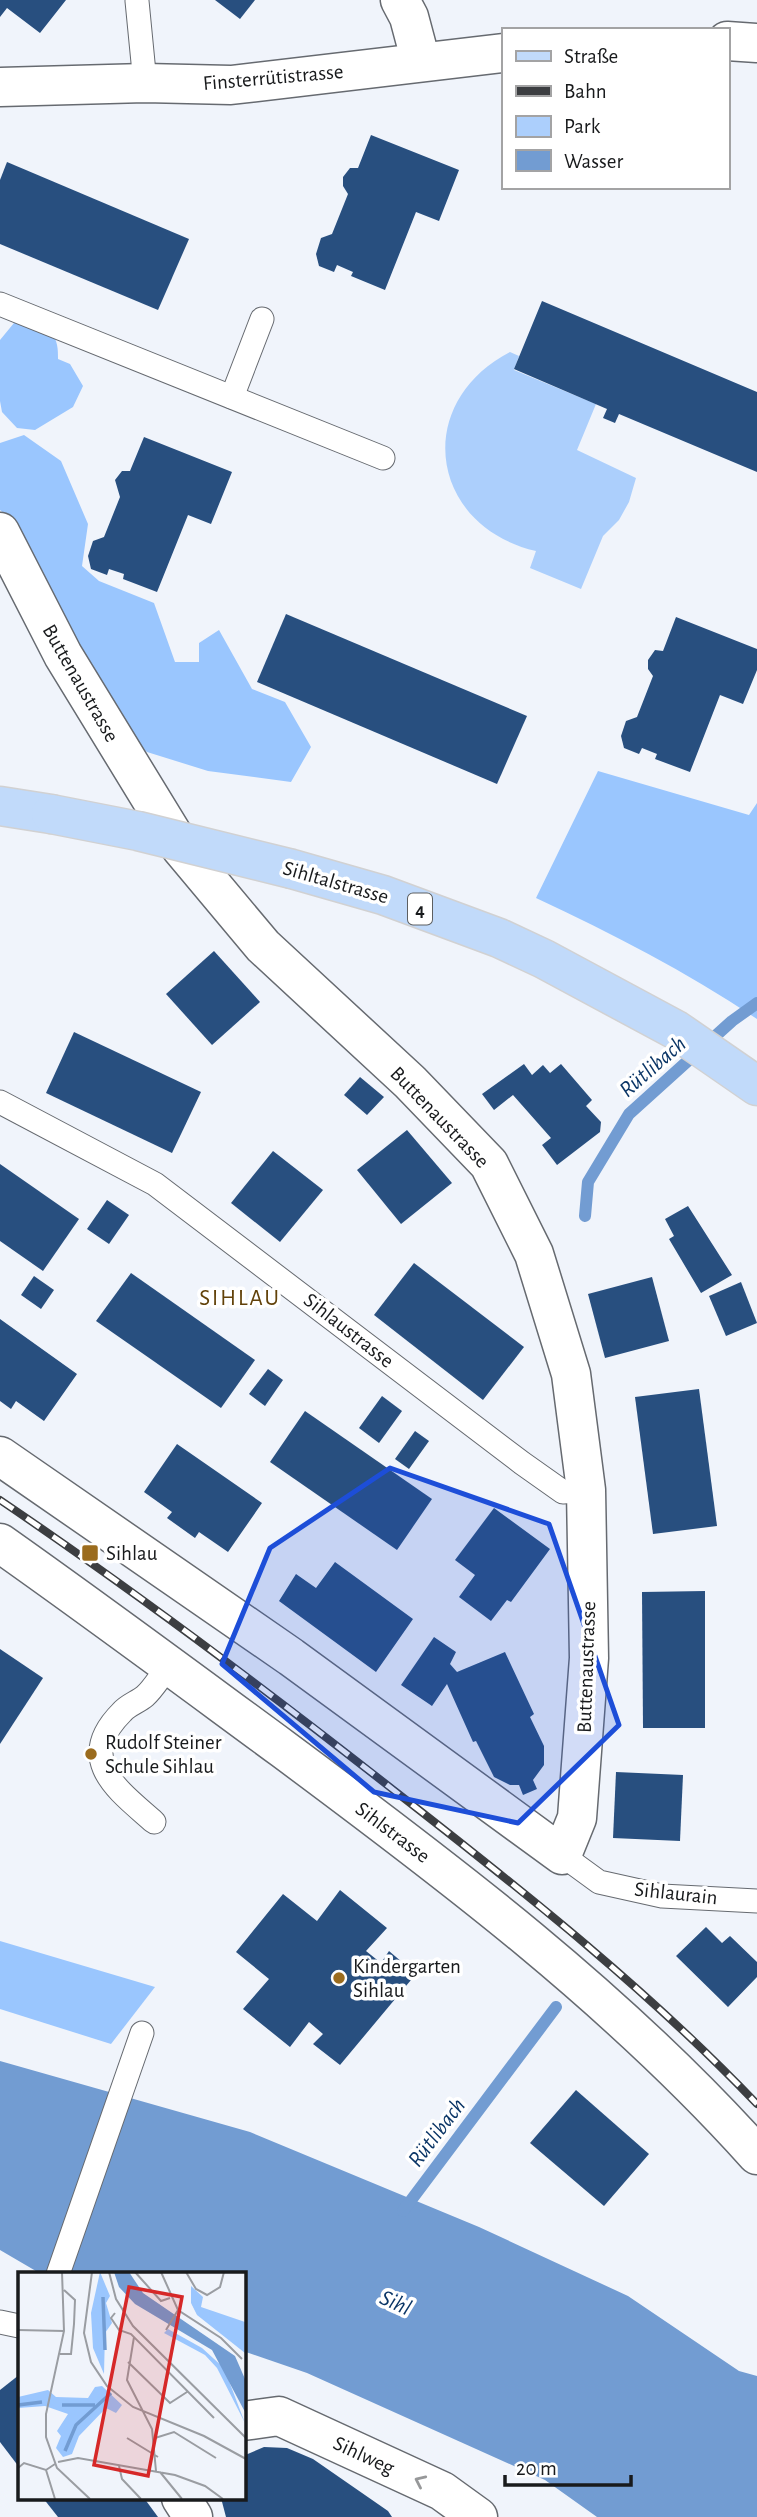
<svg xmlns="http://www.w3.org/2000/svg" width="757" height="2517" font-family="'Alegreya Sans',sans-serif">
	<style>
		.green { fill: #accffc }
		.forest { fill: #9ac6fe }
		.water { fill: #729cd2 }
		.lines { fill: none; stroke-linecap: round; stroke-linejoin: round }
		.stream { stroke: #729cd2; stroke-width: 12 }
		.building { fill: #284f7f }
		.lane-casing { stroke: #666a70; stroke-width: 25 }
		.street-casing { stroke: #666a70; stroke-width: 41 }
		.primary-casing { stroke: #d1d1d2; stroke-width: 41 }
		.lane { stroke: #fff; stroke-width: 23 }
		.street { stroke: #fff; stroke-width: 38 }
		.primary { stroke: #c1dafa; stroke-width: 38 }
		.rail-casing { stroke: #3c3e41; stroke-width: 8 }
		.rail { stroke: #fff; stroke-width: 5; stroke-dasharray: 16; stroke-linecap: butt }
		.primary-bridge-casing { stroke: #d1d1d2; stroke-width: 41; stroke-linecap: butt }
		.primary-bridge { stroke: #c1dafa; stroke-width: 38 }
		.oneway { stroke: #979899 }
		.marked { fill: #1d4ed8; fill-opacity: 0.2; stroke: #1d4ed8; stroke-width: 5; stroke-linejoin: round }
		.poi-dot { fill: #9b6c1e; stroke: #fff; stroke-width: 2.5 }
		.labels { text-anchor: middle; stroke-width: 7; stroke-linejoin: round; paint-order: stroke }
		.shield { fill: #fff; stroke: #5d5f60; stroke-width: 2 }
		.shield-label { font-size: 19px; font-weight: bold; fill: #181a1c }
		.street-label { font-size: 21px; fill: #181a1c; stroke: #fff }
		.poi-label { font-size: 21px; fill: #181a1c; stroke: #fff; text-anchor: start }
		.water-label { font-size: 23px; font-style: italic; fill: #0a3566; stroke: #fff }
		.neighbourhood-label { font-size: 23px; letter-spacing: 2px; fill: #614109; stroke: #fff }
		.inset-river { fill: none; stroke: #729cd2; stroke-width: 3.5 }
		.inset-road { fill: none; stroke: #9a9da2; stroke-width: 2 }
		.view { fill: #d62828; fill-opacity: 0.15; stroke: #d62828; stroke-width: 3.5 }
		.inset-edge { fill: none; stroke: #181a1c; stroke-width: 3.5 }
	</style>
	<rect width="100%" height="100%" fill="#f0f4fb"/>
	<path class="green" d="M510 352 519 356 514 370 596 404 577 450 636 478 629 502 619 520 603 536 581 589 530 568 536 551C429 526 412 403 510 352Z"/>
	<g class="forest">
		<path d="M34 319C52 329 59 338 58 359L70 364 83 386 73 407 35 430 17 428 2 412 0 401V340L14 323Z"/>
		<polygon points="24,435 61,461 88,524 82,566 99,581 154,603 175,662 199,662 199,643 219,630 252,689 285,702 311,747 291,782 208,771 147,752 78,696 74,634 23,555 17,526 0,510 0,443"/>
		<path d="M598 771 749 815 757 803V1019C687 972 613 934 536 898Z"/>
		<polygon points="0,1941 155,1987 111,2044 0,2009"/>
	</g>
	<polygon class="water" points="0,2061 250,2132 479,2227 628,2296 739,2371 757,2376 757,2517 597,2517 545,2480 307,2373 243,2351 243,2274 41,2274 0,2250"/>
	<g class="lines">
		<g class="stream">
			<polyline points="585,1216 588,1182 629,1114 732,1021 757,1003"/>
			<polyline points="403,2211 556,2007"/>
		</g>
	</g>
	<g class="building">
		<polygon points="0,0 66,0 40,33 7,8 0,17"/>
		<polygon points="215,0 255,0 240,19"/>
		<polygon points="371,135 459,170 439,221 416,212 385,290 351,276 353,272 337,265 334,272 319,266 316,254 321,238 332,234 348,194 343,186 343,177 350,168 358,168"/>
		<polygon points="7,162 189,239 158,310 0,244 0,180"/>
		<polygon points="542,301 757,392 757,472 619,414 615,423 603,418 607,409 514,369"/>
		<polygon points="144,437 232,472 211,524 188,515 157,592 123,579 124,574 109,569 107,575 91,569 88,556 93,541 104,537 120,497 115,480 122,471 130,471"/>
		<polygon points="286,614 527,716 497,784 257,682"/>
		<polygon points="676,617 757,649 757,670 743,704 720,695 690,772 655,759 657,754 642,748 639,754 624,748 621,736 626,721 637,717 653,676 648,669 648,660 655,650 663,651"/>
		<polygon points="214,951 260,1002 212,1045 166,994"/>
		<polygon points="74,1032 201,1092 172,1153 46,1093"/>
		<polygon points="524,1064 532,1075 543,1065 550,1073 561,1064 592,1100 586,1106 601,1122 600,1132 557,1165 542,1145 551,1138 513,1095 494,1110 482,1094"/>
		<polygon points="360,1077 384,1097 367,1115 344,1095"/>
		<polygon points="407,1130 452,1183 401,1224 357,1170"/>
		<polygon points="273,1151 323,1190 280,1242 231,1203"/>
		<polygon points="0,1164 79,1219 43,1271 0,1241"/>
		<polygon points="107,1200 129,1215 109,1244 87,1229"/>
		<polygon points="688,1206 732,1275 701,1293 669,1239 674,1236 665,1219"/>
		<polygon points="414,1263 524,1347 483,1400 374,1315"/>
		<polygon points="131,1273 255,1360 221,1408 96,1321"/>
		<polygon points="34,1276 54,1290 41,1309 21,1295"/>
		<polygon points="652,1277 669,1341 605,1358 588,1294"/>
		<polygon points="741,1282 757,1323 726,1336 709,1296"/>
		<polygon points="0,1319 77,1374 44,1421 16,1401 11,1409 0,1401"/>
		<polygon points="268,1369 283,1380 265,1406 249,1394"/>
		<polygon points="699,1389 717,1526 653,1534 635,1397"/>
		<polygon points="382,1396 402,1411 379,1443 359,1428"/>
		<polygon points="305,1411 432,1499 397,1550 270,1462"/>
		<polygon points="415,1431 429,1441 409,1469 395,1459"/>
		<polygon points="177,1444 262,1503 228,1552 199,1532 195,1538 167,1518 172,1512 144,1492"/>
		<polygon points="494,1508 550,1549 511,1602 507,1600 491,1621 459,1597 475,1575 455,1560"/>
		<polygon points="335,1562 413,1619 376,1672 279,1601 296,1574 316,1588"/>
		<polygon points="705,1591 705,1728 643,1728 642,1592"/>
		<polygon points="434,1637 456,1652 450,1664 457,1672 505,1652 534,1714 530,1717 544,1746 544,1765 533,1780 537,1789 523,1795 519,1785 510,1785 494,1777 476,1741 473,1742 447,1684 432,1706 401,1685"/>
		<polygon points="0,1649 43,1678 0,1744"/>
		<polygon points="616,1772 683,1775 680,1841 613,1838"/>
		<polygon points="340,1890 387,1928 366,1951 381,1963 389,1951 416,1974 340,2065 313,2044 323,2034 309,2022 290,2047 243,2009 269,1979 236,1952 283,1894 317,1921"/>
		<polygon points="706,1927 722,1943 730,1936 757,1962 757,1977 728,2007 676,1956"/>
		<polygon points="576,2090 649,2154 604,2206 530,2143"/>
		<polygon points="19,2375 19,2467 0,2442 0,2390"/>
		<polygon points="264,2447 287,2448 313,2459 388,2511 392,2517 226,2517 221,2498 243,2498 243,2456"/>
		<polygon points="43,2498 144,2498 158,2517 58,2517"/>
	</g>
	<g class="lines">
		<g class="lane-casing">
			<g id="lane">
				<polyline points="137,1 145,83"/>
				<polyline points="0,304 383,458"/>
				<polyline points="232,397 262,319"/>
				<polyline points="0,1102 155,1184 522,1463 563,1492 586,1490"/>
				<path d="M154 1822C118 1790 74 1760 122 1712 128 1705 138 1702 145 1696 154 1688 161 1675 169 1666"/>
				<polyline points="562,1855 599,1882 662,1896 757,1901"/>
				<polyline points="58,2274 142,2033"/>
				<polyline points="0,2322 19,2326"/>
			</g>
		</g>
		<g class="street-casing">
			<g id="street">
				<polyline points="400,0 409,17 421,62"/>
				<polyline points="727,41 757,43"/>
				<polyline points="0,87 145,83 231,85 503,53"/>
				<polyline points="0,532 63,655 181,848 263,946 410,1082 489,1164 534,1254 571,1374 586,1490 589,1658 577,1818 562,1855 291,1657 0,1456"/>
				<path d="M0 1543C95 1610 189 1680 283 1749 450 1873 617 1999 757 2155"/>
				<polyline points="243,2421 279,2416 442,2491 478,2517"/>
				<polyline points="181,2498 193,2517"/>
			</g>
		</g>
		<g class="primary-casing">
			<g id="primary">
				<polyline points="0,806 51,814"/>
				<polyline points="292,869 383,895 499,938 544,959 676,1030 757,1086"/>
			</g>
		</g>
		<use href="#lane" class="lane"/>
		<use href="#street" class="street"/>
		<use href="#primary" class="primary"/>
		<g class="rail-casing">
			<path id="rail" d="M0 1500C139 1594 273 1695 405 1799 528 1895 649 1991 757 2104"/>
		</g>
		<use href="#rail" class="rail"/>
		<g class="primary-bridge-casing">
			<polyline id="primary-bridge" points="51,814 138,831 292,869"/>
		</g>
		<use href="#primary-bridge" class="primary-bridge"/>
	</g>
	<defs><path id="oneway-chevron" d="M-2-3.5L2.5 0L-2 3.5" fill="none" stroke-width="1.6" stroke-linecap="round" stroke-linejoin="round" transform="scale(1.75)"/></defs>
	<use class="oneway" href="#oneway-chevron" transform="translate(420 2481) rotate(-155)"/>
	<path class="marked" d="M390 1468 549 1524 619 1725 518 1823 374 1792 222 1664 270 1548Z"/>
	<g class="poi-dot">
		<rect x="81" y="1544" width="18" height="18" rx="3.5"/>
		<circle cx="91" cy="1754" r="7"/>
		<circle cx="339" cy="1978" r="7"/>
	</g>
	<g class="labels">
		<rect class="shield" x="408" y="893.5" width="24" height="31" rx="5"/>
		<g class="shield-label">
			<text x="420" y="916">4</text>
		</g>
		<g class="street-label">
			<text transform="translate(273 77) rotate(-5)" y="7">Finsterrütistrasse</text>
			<text transform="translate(81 683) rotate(60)" y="7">Buttenaustrasse</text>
			<text transform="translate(336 882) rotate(16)" y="7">Sihltalstrasse</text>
			<text transform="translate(440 1117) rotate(46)" y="7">Buttenaustrasse</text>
			<text transform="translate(349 1330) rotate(38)" y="7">Sihlaustrasse</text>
			<text transform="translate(586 1667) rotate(-88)" y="7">Buttenaustrasse</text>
			<text transform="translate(393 1832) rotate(37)" y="7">Sihlstrasse</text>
			<text transform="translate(676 1893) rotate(6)" y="7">Sihlaurain</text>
			<text transform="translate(364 2455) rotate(25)" y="7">Sihlweg</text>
		</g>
		<g class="poi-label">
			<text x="106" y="1560">Sihlau</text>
			<text x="105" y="1749">Rudolf Steiner<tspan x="105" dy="24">Schule Sihlau</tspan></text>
			<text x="353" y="1973">Kindergarten<tspan x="353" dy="24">Sihlau</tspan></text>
		</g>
		<g class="water-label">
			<text transform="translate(652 1066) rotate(-41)" y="8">Rütlibach</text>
			<text transform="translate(436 2132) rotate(-53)" y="8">Rütlibach</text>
			<text transform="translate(396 2302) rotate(24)" y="8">Sihl</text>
		</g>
		<g class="neighbourhood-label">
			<text x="240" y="1305">SIHLAU</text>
		</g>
	</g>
	<g transform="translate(18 2272)">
		<rect width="228" height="228" fill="#f0f4fb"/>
		<path d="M82 0 92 24 88 31 94 51 87 61 86 102 75 76 73 41ZM173 14 185 25 183 35 227 50V81L179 43 173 31ZM150 57 184 76 206 96 227 151 199 96 187 83 146 61ZM84 114 104 133 98 141 88 136 61 164 54 182 45 185 38 176 43 164 39 159 50 142 27 134 0 136V125L30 118 38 125 70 126 77 115Z" fill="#9ac6fe"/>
		<path d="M96 0H111L125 21 217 84 227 107V140L194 78 117 32 101 15Z" fill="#729cd2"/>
		<path class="inset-river" d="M85 25 87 78M0 133 24 130M44 133H77M47 179 58 153 93 121"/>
		<path class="inset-road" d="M44 0 46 59 28 142V165L39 196 72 227M74 0 66 61 73 90 89 114 115 135 186 164 228 187M91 0 98 27 115 54 228 166M117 0 143 29 152 26M143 0 160 38 203 66 224 87M168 0 178 17 189 23 202 15 206 0M97 41 93 46 101 58 113 62 196 146M0 58 46 59M148 58 160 38M116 65 109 108 134 157 138 199M42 82H53L56 52 57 28 46 18M110 90 152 131 169 120M109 166 140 185M137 166 156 160 198 186M40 190 60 186 157 203 187 214 205 227M101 194 104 207 123 227M0 196 6 191 28 198 37 192M28 198 37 227M142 200 164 227"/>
		<path class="view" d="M111 15 164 25 130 204 76 193Z"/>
		<rect width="228" height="228" class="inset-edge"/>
	</g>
	<rect x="502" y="28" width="228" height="161" fill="#ffffff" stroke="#a3a3a4" stroke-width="2"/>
	<rect x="516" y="51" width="35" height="10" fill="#c1dafa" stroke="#a3a3a4" stroke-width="2"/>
	<text x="564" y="63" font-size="21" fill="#181a1c">Straße</text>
	<rect x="516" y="86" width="35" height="10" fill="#3c3e41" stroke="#a3a3a4" stroke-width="2"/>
	<text x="564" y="98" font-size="21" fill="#181a1c">Bahn</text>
	<rect x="516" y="116" width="35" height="21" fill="#accffc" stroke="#a3a3a4" stroke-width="2"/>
	<text x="564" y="133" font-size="21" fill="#181a1c">Park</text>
	<rect x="516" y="150" width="35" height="21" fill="#729cd2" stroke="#a3a3a4" stroke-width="2"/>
	<text x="564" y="168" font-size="21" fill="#181a1c">Wasser</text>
	<path d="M505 2475v10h126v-10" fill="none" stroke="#181a1c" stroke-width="3.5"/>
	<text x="516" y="2475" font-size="21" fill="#181a1c" stroke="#ffffff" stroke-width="5" paint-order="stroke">20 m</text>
</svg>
